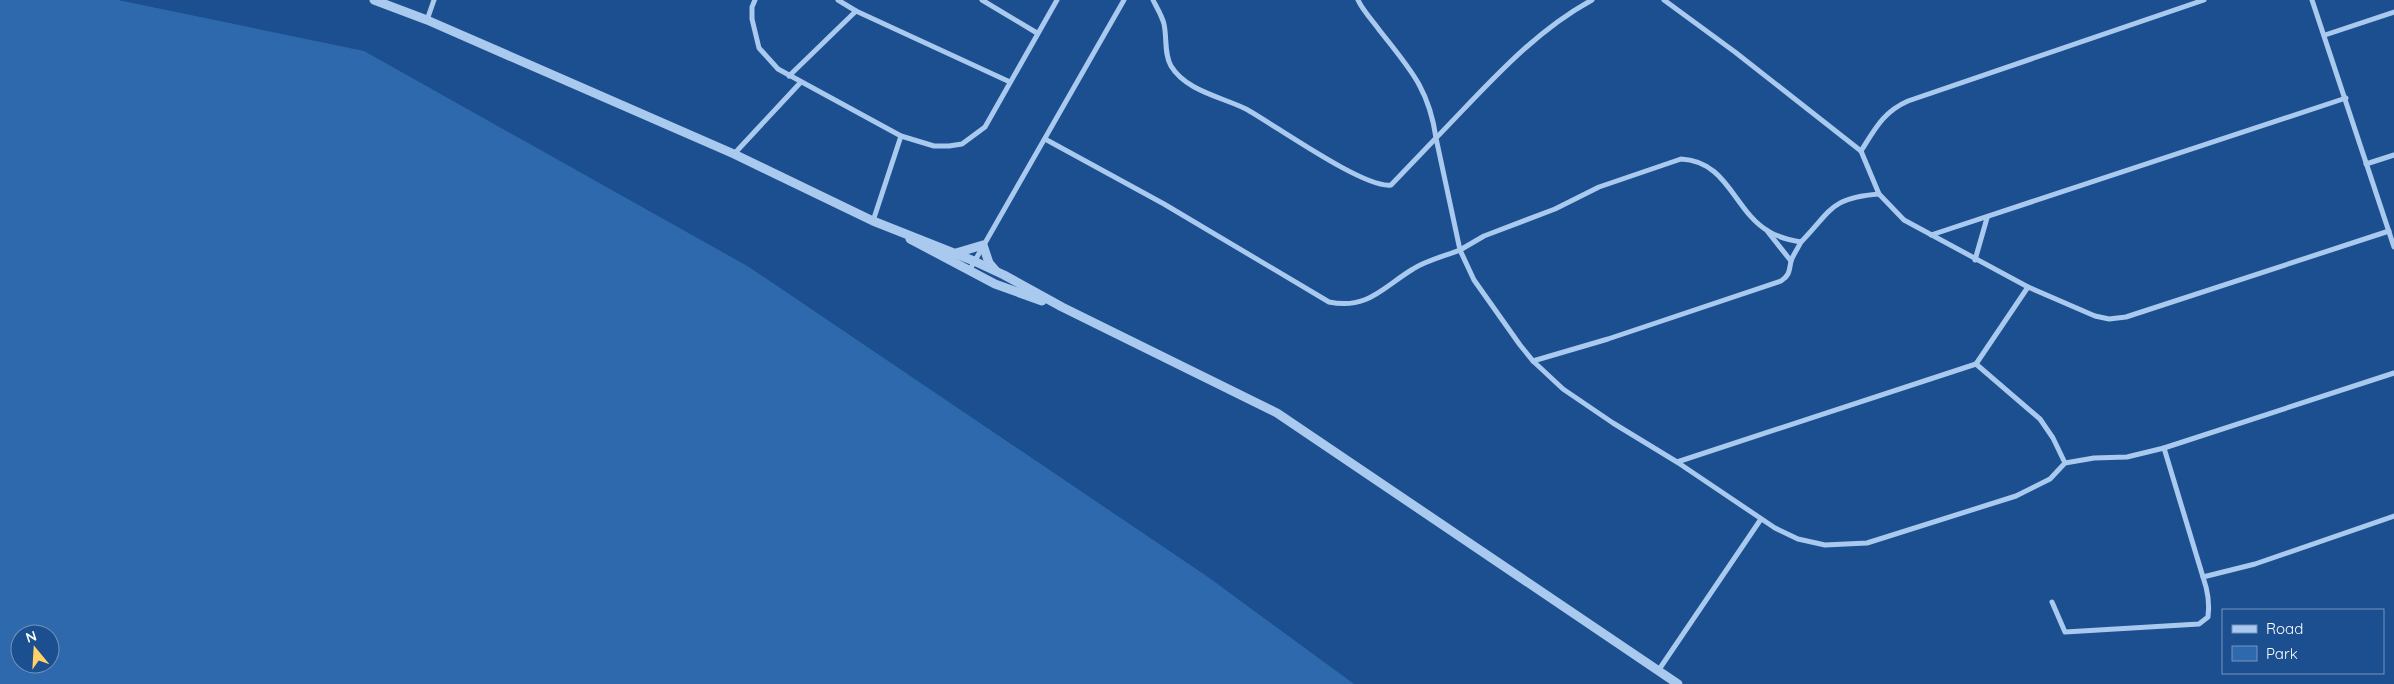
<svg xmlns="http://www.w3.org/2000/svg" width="2394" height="684" font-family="Quicksand,sans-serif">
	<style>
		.green { fill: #2e69ad; fill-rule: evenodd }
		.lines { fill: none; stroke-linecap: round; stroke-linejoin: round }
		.minor { stroke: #a9c9ee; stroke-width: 5 }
		.tertiary { stroke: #a9c9ee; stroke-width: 9 }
	</style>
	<rect width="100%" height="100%" fill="#1b4f8f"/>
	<path class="green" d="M0 0H118L364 51 749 267 1208 577 1354 684H0ZM20 634H50V664H20Z"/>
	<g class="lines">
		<g class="minor">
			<polyline points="755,0 752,7 752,19 759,48 778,69 901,136 934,146 949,146 962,144 985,127 1057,0"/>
			<polyline points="838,0 856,11"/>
			<polyline points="982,0 1037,33"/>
			<path d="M1153 0C1157 8 1162 16 1164 24 1167 37 1164 54 1171 66 1186 91 1222 97 1246 109 1275 125 1364 189 1391 185L1436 138C1429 89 1410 69 1380 31 1373 21 1363 11 1358 0"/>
			<polyline points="1664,0 1735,52 1861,151 1879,194 1904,220 2028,287 2095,316 2109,319 2126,317 2389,231"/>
			<polyline points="2312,0 2394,247"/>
			<polyline points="427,20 434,0"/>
			<polyline points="2325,35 2394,12"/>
			<polyline points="789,76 856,11 1010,82"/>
			<path d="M1045 139 1164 204 1329 302C1368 310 1383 287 1413 269 1427 260 1445 256 1460 250L1436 138C1484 89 1531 33 1592 0"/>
			<path d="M1861 151C1875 129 1883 112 1908 101L2204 0"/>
			<polyline points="734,154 801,82"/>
			<polyline points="2366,164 2394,155"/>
			<path d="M1879 194C1830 198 1832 210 1801 242 1790 240 1777 237 1768 231 1734 211 1728 161 1681 159L1599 187 1555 209 1484 236 1460 250 1474 280 1520 345 1533 361 1563 389 1613 423 1677 462 1775 528 1798 539 1825 545 1867 543 2016 496 2050 479 2065 463 2094 458 2127 457 2164 448"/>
			<polyline points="873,221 901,136"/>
			<polyline points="1768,232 1791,261"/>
			<polyline points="1931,235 2346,98"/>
			<polyline points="1975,260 1987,218"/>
			<polyline points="969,271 1124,0"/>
			<path d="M1533 361 1608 339 1781 281C1790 275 1789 271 1791 261 1793 255 1798 248 1801 242"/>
			<polyline points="1976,364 2028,287"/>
			<polyline points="2394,373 2164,448 2203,577 2255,564 2394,516"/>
			<polyline points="1677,462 1976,364 2040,419 2053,438 2065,463"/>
			<path d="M2052 602 2065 632 2199 624 2208 617C2210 602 2208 591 2203 577"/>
			<polyline points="1658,671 1761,519"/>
		</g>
		<g class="tertiary">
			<polyline points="374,0 427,20 734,154 873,221 974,261 1004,275 1062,307 1277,413 1678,684"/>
			<polyline points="910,239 995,284 1042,301"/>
			<polyline points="956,253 983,245 989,263 995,270"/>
		</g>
	</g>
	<rect x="2222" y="609" width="162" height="65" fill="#1b4f8f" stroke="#7695bc"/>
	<rect x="2232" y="625" width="25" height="8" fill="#a9c9ee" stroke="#7695bc"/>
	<text x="2266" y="634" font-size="15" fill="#ffffff">Road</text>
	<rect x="2232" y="646" width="25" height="15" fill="#2e69ad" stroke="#7695bc"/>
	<text x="2266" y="659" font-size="15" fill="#ffffff">Park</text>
	<g transform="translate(35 649) rotate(342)"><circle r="24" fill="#1b4f8f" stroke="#7695bc"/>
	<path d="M0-4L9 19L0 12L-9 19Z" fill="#ffd166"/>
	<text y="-8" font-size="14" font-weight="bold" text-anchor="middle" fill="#ffffff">N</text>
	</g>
</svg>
